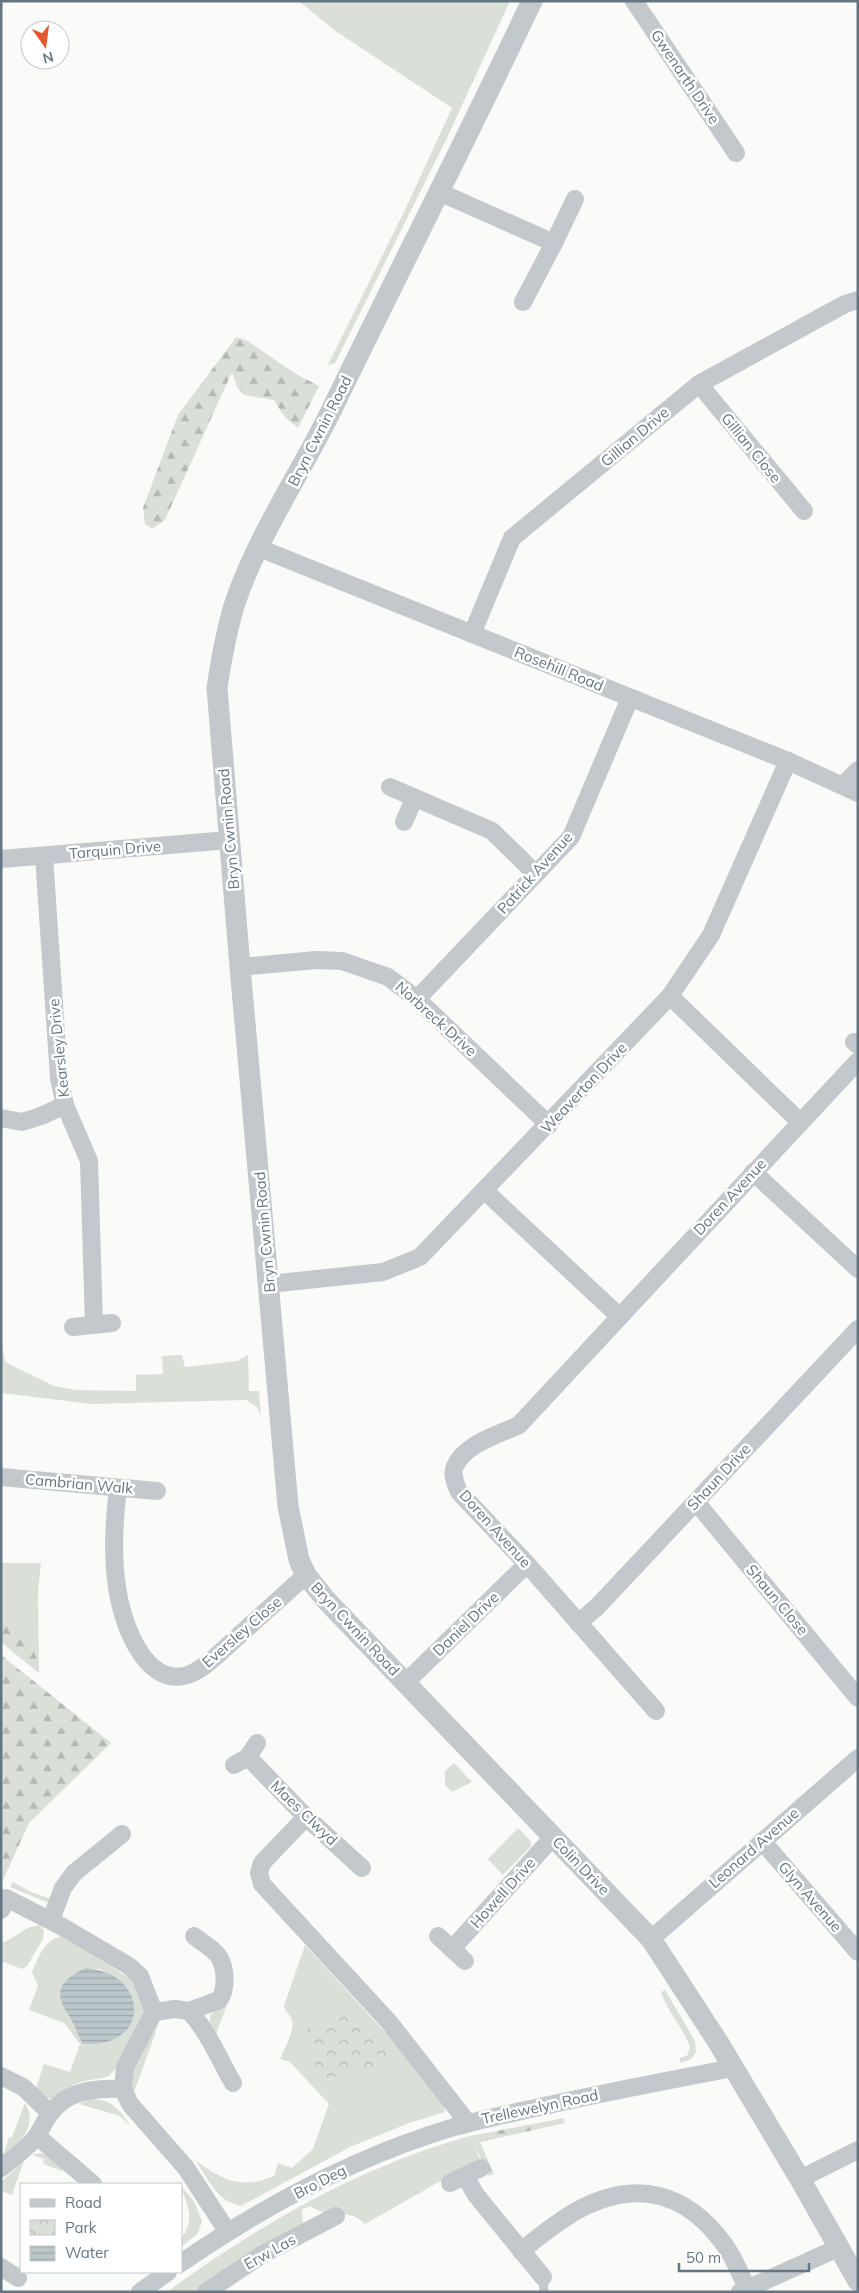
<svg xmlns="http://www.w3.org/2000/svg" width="859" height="2293" font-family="Mulish,sans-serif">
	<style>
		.green { fill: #dadfd7; fill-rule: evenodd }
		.forest { fill: url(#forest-firs) }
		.park { fill: url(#park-crowns) }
		.water { fill: url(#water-rules) }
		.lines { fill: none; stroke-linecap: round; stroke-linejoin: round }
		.service { stroke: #c3c8cc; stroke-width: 9 }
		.minor { stroke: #c3c8cc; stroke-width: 18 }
		.tertiary { stroke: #c3c8cc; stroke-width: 21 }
		.labels { text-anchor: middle; stroke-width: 5; stroke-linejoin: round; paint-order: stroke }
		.street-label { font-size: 15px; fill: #657683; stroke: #fff }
	</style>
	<defs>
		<pattern id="forest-firs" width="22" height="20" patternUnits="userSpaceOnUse" patternTransform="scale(1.25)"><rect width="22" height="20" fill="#dadfd7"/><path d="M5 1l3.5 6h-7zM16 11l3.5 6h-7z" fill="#b4b9b4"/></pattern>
		<pattern id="park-crowns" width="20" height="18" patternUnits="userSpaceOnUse" patternTransform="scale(1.25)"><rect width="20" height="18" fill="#dadfd7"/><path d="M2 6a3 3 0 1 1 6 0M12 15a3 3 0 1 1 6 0" fill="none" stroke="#b4b9b4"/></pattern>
		<pattern id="water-rules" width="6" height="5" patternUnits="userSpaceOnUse" patternTransform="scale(1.25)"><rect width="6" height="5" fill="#bbc7cb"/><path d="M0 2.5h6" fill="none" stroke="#9ca6aa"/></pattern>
	</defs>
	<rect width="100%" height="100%" fill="#fafaf8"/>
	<g class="green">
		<polygon points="299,1 510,1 447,138 335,363 328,365 405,210 452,108 334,30"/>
		<polygon points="1,1339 5,1362 54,1386 75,1390 136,1391 136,1375 163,1374 162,1356 182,1355 185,1367 237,1361 248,1355 249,1391 259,1391 261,1417 257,1407 246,1400 92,1404 1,1393"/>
		<polygon points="1,1563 41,1563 38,1591 39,1673 1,1642"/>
		<polygon points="454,1763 472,1782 452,1792 445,1785 445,1771"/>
		<polygon points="518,1828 530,1840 531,1846 503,1875 488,1859"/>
		<polygon points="13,1882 31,1892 51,1899 49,1903 10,1887"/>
		<path d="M40 1925 44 1931 43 1939 27 1966 22 1969 1 1961V1943C16 1939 23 1926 40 1925Z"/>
		<path d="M64 1936 132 1980C140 1989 146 2004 144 2016 141 2032 121 2065 109 2076 99 2080 88 2079 78 2083 58 2089 58 2112 36 2088L44 2064 70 2072 80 2044 64 2023 29 2010 38 1986 32 1972C39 1956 45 1938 64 1936ZM84 1968 100 1969 123 1983 76 2031 69 2017Z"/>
		<path d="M305 1945 406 2055 443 2102 445 2112 409 2123 350 2147 241 2206C217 2202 208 2178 195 2160 222 2180 241 2190 274 2176L278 2163 292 2168 313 2149 329 2104 290 2062 280 2059C284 2049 295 2031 292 2020 290 2014 285 2012 284 2006Z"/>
		<path d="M665 1990 695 2041 696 2052 691 2059 681 2063 679 2058 687 2056 690 2047C683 2027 668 2013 661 1992Z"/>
		<path d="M229 1999 215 2037C205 2014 210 2012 229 1999Z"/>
		<path d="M158 2026 134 2092C122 2072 148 2043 158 2026Z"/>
		<path d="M89 2099C112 2098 120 2110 131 2127L120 2116 79 2104Z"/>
		<path d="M25 2103C40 2127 17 2144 1 2159V2153H4L9 2137H12Z"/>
		<path d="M470 2136 481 2162 437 2183 365 2224C350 2207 326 2219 310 2206L302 2210 303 2223 300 2228 261 2249 194 2292H167C258 2225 361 2166 470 2136Z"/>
		<polygon points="40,2153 49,2156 63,2167 62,2171 43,2164 44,2159 32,2155"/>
		<polygon points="24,2161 12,2195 1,2191 1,2182"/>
		<path d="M181 2186 194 2201 202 2221 198 2233 181 2247C181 2232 188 2233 189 2221 191 2209 184 2198 181 2186Z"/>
	</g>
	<g class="forest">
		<polygon points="236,337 246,340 296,374 319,386 298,428 284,416 274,400 244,395 237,387 232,372 165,520 152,529 145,524 143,508 178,415"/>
		<path d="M1 1622H4C19 1641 39 1645 39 1673L1 1642Z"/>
		<polygon points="1,1655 111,1743 29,1823 3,1880"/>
		<polygon points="564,2118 565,2123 480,2142 494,2174 489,2176 470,2136"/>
	</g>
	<polygon class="park" points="341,2014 391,2050 380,2068 355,2071 320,2081 317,2078 307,2027"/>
	<path class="water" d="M85 1968C149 1972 153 2048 83 2044 78 2035 74 2025 69 2016 53 1991 59 1982 85 1968Z"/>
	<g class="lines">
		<polyline class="service" points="543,2277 544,2292"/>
		<g class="minor">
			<polyline points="634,1 736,153"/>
			<polyline points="439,192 554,243 523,302"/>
			<polyline points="554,243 575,199"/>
			<polyline points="699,384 804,511"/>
			<polyline points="259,548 788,761 858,793"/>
			<polyline points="472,634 512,538 699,384 845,304 858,300"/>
			<polyline points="843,785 858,770"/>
			<polyline points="390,787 492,831 536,874"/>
			<polyline points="404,822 414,799"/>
			<polyline points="44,856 59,1078 65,1105 89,1161 94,1324"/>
			<polyline points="1,859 229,840"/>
			<polyline points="240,967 316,960 342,961 388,977 417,999 549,1125"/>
			<polyline points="670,996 800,1122"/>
			<polyline points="417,999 571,837 630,698"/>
			<polyline points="854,1042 858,1045"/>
			<polyline points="1,1118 22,1122 41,1116 65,1105"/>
			<polyline points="753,1172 858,1269"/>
			<polyline points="485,1191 620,1317"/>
			<polyline points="269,1284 383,1272 420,1257 670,996 711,935 788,761"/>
			<polyline points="73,1327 112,1323"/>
			<polyline points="1,1477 157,1491"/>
			<path d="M118 1488C114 1520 112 1554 117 1587 121 1618 142 1684 184 1676 195 1674 204 1666 213 1659L306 1575"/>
			<polyline points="696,1502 858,1698"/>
			<polyline points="578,1623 597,1607 858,1329"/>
			<polyline points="405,1683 527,1564"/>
			<path d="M656 1711 527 1564 459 1492C456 1485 451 1474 455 1466 466 1443 498 1435 519 1425L858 1061"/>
			<polyline points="248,1757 306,1817 362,1868"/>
			<polyline points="234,1765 248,1757 257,1743"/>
			<polyline points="306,1817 262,1863 259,1873 262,1884 389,2022 468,2123"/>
			<polyline points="762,1841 858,1952"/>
			<polyline points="1,1910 6,1898 61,1926 129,1966 140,1976 154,2012"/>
			<polyline points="51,1920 63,1888 74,1873 122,1834"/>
			<polyline points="438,1936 465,1961"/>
			<polyline points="651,1939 858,1758"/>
			<polyline points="452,1949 553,1837"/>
			<path d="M189 2011C208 2031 219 2059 233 2083"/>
			<path d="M154 2012 175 2009 189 2011 219 2000C227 1990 226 1968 219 1957 214 1949 201 1942 194 1936"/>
			<polyline points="1,2076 23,2087 50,2113"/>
			<polyline points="123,2089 130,2104 186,2168 227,2231"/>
			<polyline points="37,2136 93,2184"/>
			<path d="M1 2168C14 2158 26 2149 36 2137 41 2130 44 2121 50 2114 67 2090 95 2088 123 2089L125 2067 154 2012"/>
			<polyline points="465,2176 476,2195 543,2277"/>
			<polyline points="800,2179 858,2150"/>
			<polyline points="450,2183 481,2168"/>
			<path d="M521 2251C540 2236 559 2220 580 2209 638 2179 687 2193 724 2244 734 2257 740 2274 747 2288"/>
			<path d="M181 2263C264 2206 355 2157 451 2128 482 2119 513 2113 544 2106 607 2092 670 2080 733 2068"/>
			<polyline points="1,2267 18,2278"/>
			<polyline points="140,2292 168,2272"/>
			<polyline points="206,2292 263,2254 336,2216"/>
			<polyline points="740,2292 838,2248"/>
		</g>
		<path class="tertiary" d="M532 1C466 140 396 277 329 415 298 477 255 541 234 606 226 633 221 661 217 688L240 967 288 1506 299 1560 306 1575 326 1600 651 1939 718 2042 800 2179 858 2281"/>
	</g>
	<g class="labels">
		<g class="street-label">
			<text transform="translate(685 77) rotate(56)" y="5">Gwenarth Drive</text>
			<text transform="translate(320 431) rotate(-63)" y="5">Bryn Cwnin Road</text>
			<text transform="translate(635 437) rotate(-40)" y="5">Gillian Drive</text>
			<text transform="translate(751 448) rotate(51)" y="5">Gillian Close</text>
			<text transform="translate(559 669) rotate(22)" y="5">Rosehill Road</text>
			<text transform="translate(229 829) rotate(-95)" y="5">Bryn Cwnin Road</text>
			<text transform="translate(115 850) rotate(-5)" y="5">Tarquin Drive</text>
			<text transform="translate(535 873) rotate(-48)" y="5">Patrick Avenue</text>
			<text transform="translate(436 1019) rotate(42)" y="5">Norbreck Drive</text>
			<text transform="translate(59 1048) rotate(-96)" y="5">Kearsley Drive</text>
			<text transform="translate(584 1088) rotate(-47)" y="5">Weaverton Drive</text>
			<text transform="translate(730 1197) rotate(-47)" y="5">Doren Avenue</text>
			<text transform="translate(265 1232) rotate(-95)" y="5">Bryn Cwnin Road</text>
			<text transform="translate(719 1477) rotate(-47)" y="5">Shaun Drive</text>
			<text transform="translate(79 1484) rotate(5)" y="5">Cambrian Walk</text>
			<text transform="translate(495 1529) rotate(48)" y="5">Doren Avenue</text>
			<text transform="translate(777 1600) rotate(50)" y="5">Shaun Close</text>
			<text transform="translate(466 1624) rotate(-44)" y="5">Daniel Drive</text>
			<text transform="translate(355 1629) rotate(47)" y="5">Bryn Cwnin Road</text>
			<text transform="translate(242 1632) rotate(-41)" y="5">Eversley Close</text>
			<text transform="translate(304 1813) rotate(44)" y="5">Maes Clwyd</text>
			<text transform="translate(754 1848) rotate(-41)" y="5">Leonard Avenue</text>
			<text transform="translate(581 1866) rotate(46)" y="5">Colin Drive</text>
			<text transform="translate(503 1893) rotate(-48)" y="5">Howell Drive</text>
			<text transform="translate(810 1897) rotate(49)" y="5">Glyn Avenue</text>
			<text transform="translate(540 2107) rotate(-12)" y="5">Trellewelyn Road</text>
			<text transform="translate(320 2182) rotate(-27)" y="5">Bro Deg</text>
			<text transform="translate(270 2252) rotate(-29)" y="5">Erw Las</text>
		</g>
	</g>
	<rect width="859" height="2293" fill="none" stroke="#657683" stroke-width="5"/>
	<rect x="20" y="2183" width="162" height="90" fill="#ffffff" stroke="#c1c8cd"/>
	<rect x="30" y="2199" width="25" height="8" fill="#c3c8cc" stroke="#c1c8cd"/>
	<text x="65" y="2208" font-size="15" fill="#657683">Road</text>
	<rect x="30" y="2220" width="25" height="15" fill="url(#park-crowns)" stroke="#c1c8cd"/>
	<text x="65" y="2233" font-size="15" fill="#657683">Park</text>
	<rect x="30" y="2246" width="25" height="15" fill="url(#water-rules)" stroke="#c1c8cd"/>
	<text x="65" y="2258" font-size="15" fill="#657683">Water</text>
	<g transform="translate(45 45) rotate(166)"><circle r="24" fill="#ffffff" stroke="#c1c8cd"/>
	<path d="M0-4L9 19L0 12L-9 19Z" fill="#e4572e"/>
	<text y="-8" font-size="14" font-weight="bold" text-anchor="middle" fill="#657683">N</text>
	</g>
	<path d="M679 2263v8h130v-8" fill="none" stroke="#657683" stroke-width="2.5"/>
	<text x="686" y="2263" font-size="15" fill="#657683" stroke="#ffffff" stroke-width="4" paint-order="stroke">50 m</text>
</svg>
